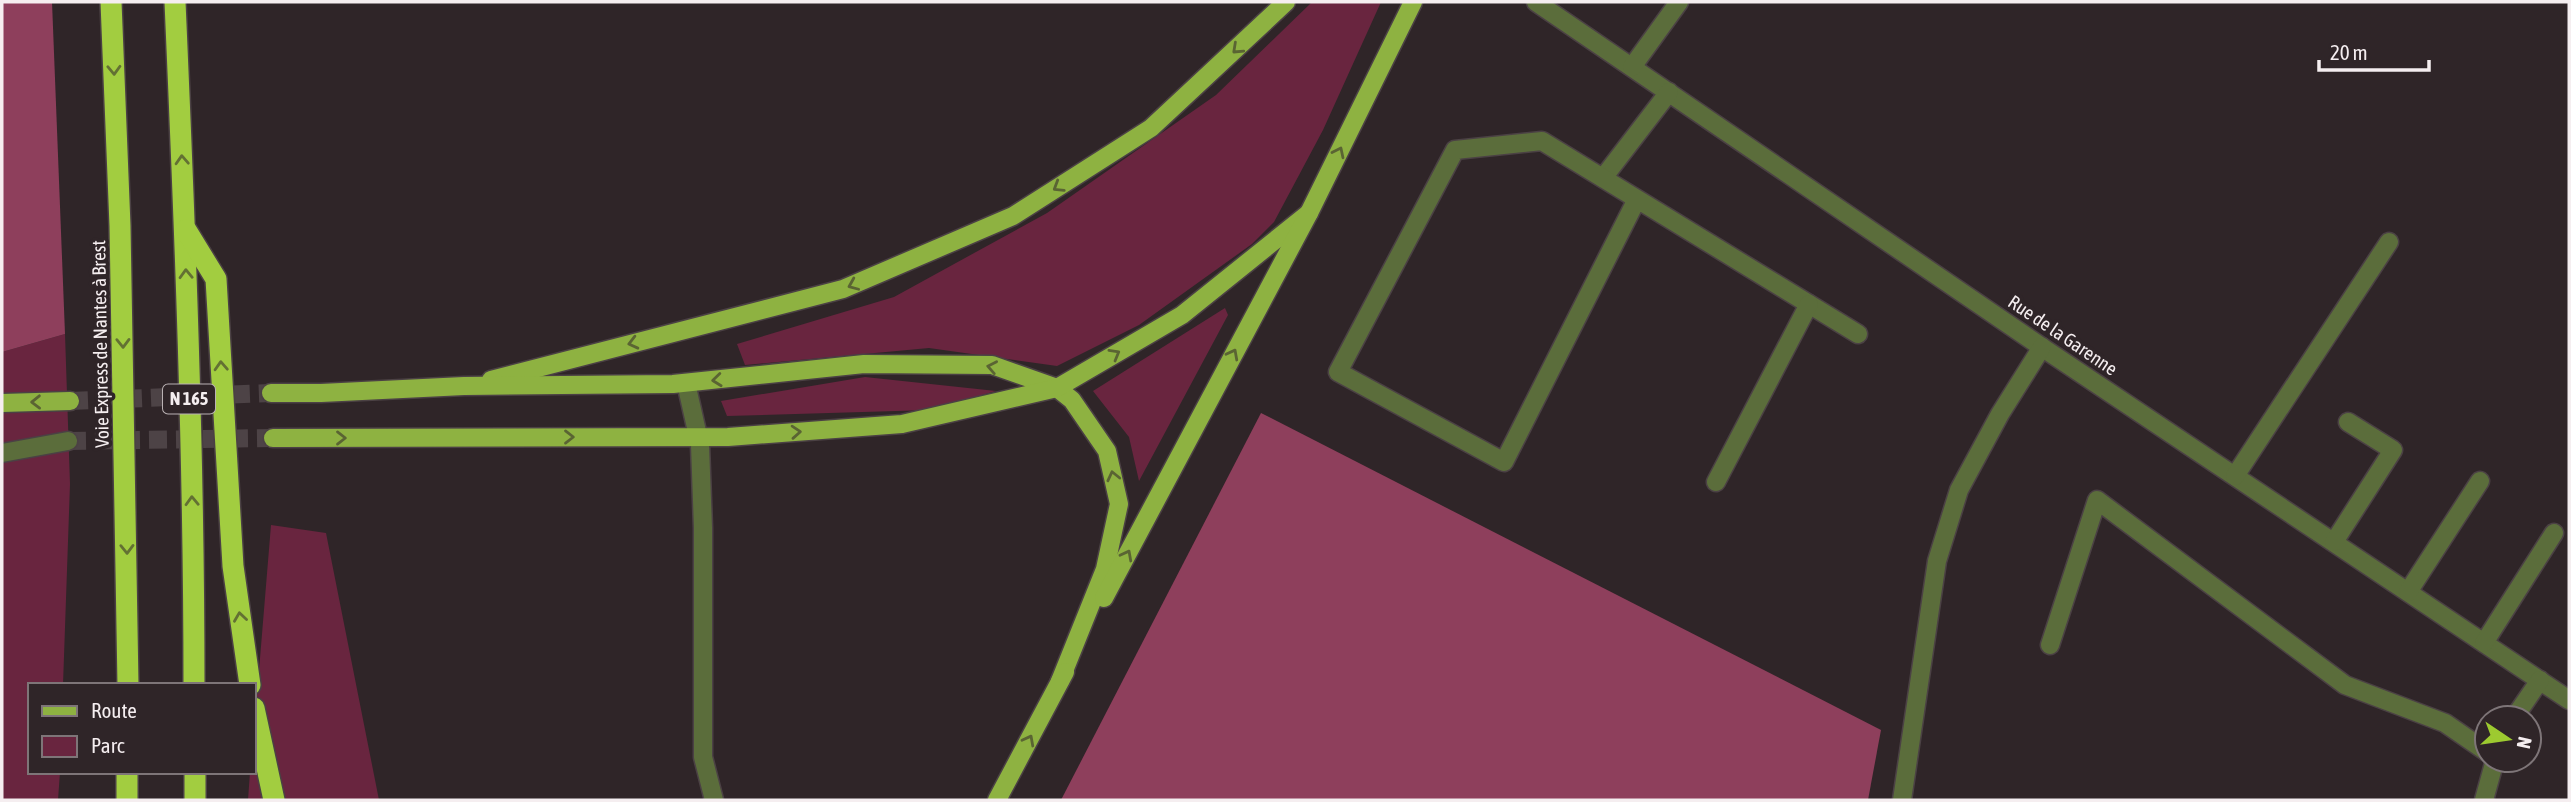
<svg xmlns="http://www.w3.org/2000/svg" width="2571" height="802" font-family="'Asap Condensed',sans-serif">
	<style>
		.green { fill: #69253f }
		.forest { fill: #8e3f5c }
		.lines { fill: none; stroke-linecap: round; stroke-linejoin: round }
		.minor-tunnel { stroke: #4d4346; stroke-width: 18; stroke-dasharray: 18 9; stroke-linecap: butt }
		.major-tunnel { stroke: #4d4346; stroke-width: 18; stroke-dasharray: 18 9; stroke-linecap: butt }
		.minor-casing { stroke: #4b4144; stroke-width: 21 }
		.major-casing { stroke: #4b4144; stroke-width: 21 }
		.highway-casing { stroke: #4b4144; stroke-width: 24 }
		.minor { stroke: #5b6d3b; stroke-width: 18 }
		.major { stroke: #8eb241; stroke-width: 18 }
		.highway { stroke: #a2cd40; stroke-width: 21 }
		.oneway { stroke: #5a6433 }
		.oneway2 { stroke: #637133 }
		.labels { text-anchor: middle; stroke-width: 7; stroke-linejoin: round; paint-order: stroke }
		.shield { fill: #2f2528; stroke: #bab2b4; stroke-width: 2 }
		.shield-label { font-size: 18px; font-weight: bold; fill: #f5eef0 }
		.street-label { font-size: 19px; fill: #f5eef0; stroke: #2f2528 }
	</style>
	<rect width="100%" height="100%" fill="#2f2528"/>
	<g class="green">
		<polygon points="1312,2 1381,2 1323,130 1274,222 1252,244 1139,325 1057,366 929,348 745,365 737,344 894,297 1047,213 1216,95"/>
		<polygon points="1225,308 1228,315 1139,481 1129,437 1093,391"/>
		<polygon points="65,334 70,484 63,685 30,685 30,772 60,772 58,800 2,800 2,352"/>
		<polygon points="865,377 996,391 930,410 727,416 721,401"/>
		<polygon points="271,525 326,533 379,800 248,800 250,772 254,772 254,731"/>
	</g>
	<g class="forest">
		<polygon points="2,2 52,2 65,334 2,352"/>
		<polygon points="1261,413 1881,730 1868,800 1061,800"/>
	</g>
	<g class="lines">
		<polyline class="minor-tunnel" points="68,441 273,438"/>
		<polyline class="major-tunnel" points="70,401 271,393"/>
		<g class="minor-casing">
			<g id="minor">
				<polyline points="1536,2 2049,352 2569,700"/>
				<polyline points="1632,67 1679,2"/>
				<polyline points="1603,178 1669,92"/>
				<polyline points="1637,199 1504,462 1338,372 1455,150 1542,141 1858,334"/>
				<polyline points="686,383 700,445 703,528 703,757 714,800"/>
				<polyline points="2,453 68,441"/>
				<polyline points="2235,476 2389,242"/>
				<polyline points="1716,482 1809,304"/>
				<polyline points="2334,542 2393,450 2348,422"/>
				<polyline points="2408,592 2480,481"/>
				<polyline points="2484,643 2554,533"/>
				<polyline points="2050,645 2097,500 2345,685 2445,723 2487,752"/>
				<polyline points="2514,718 2540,680"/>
				<polyline points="1902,800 1937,561 1959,490 2000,414 2042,347"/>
				<polyline points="2484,800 2495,760"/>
			</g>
		</g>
		<g class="major-casing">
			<g id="major">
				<polyline points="491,380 843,289 1013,216 1151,128 1286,2"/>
				<polyline points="271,393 321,393 464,386 673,384 864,364 992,365 1057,388 1072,400 1107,451 1119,504 1105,569 1060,681"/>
				<polyline points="2,403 70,401"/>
				<polyline points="273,438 728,437 902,424 1057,388 1182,315 1309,213"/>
				<polyline points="1104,598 1309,213 1413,2"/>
				<polyline points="997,800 1065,672"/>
			</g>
		</g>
		<g class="highway-casing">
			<g id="highway">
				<polyline points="111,2 120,226 128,685"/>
				<path d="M175 2C185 229 194 457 194 685"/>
				<polyline points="186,230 216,279 233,566 250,685"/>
				<polyline points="254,708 274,800"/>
				<polyline points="195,772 195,800"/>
				<polyline points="127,800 127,772"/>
			</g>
		</g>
		<use href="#minor" class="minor"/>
		<use href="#major" class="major"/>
		<use href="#highway" class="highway"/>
	</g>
	<defs><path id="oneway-chevron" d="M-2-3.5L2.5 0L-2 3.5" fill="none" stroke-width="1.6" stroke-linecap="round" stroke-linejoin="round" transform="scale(1.75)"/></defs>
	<g class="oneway">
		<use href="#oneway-chevron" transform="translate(1237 49) rotate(137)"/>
		<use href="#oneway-chevron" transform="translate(1339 152) rotate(-64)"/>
		<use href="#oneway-chevron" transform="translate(1058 187) rotate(148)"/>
		<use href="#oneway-chevron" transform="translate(853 285) rotate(157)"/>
		<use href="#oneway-chevron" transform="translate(633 343) rotate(166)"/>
		<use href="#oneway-chevron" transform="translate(1115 354) rotate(-30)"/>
		<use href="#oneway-chevron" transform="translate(1233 354) rotate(-62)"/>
		<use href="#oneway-chevron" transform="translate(992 367) rotate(-169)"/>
		<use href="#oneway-chevron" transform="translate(717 380) rotate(174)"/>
		<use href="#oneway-chevron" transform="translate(36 402) rotate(179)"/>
		<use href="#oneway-chevron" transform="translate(796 432) rotate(-4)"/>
		<use href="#oneway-chevron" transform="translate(569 437)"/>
		<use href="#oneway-chevron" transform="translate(341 438)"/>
		<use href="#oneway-chevron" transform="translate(1113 476) rotate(-103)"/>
		<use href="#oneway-chevron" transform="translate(1127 555) rotate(-62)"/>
		<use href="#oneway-chevron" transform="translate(1029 740) rotate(-62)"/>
	</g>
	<g class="oneway2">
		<use href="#oneway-chevron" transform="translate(114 70) rotate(88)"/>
		<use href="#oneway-chevron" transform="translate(182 160) rotate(-93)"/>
		<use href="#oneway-chevron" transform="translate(186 274) rotate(-92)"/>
		<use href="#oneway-chevron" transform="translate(123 343) rotate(89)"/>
		<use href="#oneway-chevron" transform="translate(221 366) rotate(-93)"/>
		<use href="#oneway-chevron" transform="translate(192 501) rotate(-92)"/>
		<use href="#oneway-chevron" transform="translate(127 549) rotate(89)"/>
		<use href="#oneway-chevron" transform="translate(240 617) rotate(-98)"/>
	</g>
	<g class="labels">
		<rect class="shield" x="163" y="384.5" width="52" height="29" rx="5"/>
		<g class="shield-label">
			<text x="189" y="405">N 165</text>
		</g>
		<g class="street-label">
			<text transform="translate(2063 335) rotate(34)" y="7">Rue de la Garenne</text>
			<text transform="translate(100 344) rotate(-91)" y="7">Voie Express de Nantes à Brest</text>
		</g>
	</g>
	<rect width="2571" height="802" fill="none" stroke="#f5eef0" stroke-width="7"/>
	<rect x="28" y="683" width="228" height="91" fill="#2f2528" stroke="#7e7578" stroke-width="2"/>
	<rect x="42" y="706" width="35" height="10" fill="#8eb241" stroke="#7e7578" stroke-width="2"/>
	<text x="91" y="718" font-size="21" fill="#f5eef0">Route</text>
	<rect x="42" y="736" width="35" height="21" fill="#69253f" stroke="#7e7578" stroke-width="2"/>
	<text x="91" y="753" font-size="21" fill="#f5eef0">Parc</text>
	<g transform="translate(2508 739) rotate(103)"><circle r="33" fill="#2f2528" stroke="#7e7578" stroke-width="2"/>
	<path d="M0-5L12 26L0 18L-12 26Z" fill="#9dca30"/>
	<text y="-10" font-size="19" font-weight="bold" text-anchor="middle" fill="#f5eef0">N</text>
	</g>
	<path d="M2319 60v10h110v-10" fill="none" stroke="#f5eef0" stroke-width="3.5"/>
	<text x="2330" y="60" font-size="21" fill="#f5eef0" stroke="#2f2528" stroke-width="5" paint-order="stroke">20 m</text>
</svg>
